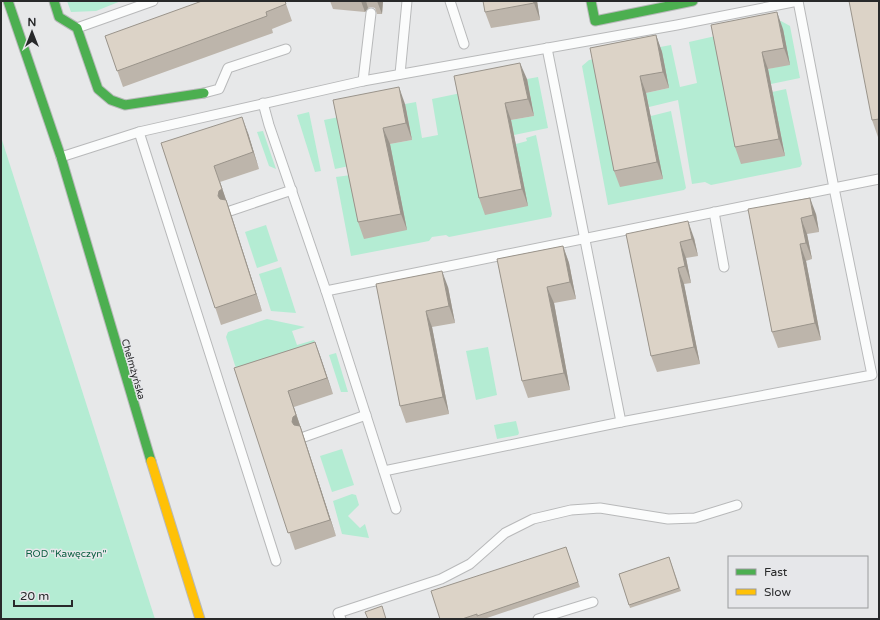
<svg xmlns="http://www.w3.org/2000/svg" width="880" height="620" font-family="'Varela Round',sans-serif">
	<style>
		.green { fill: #b4ecd3 }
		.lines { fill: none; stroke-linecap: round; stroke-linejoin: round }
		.lane-casing { stroke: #b8b9ba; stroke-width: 11 }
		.fast-casing { stroke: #b8b9ba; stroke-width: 11 }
		.slow-casing { stroke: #b8b9ba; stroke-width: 11 }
		.lane { stroke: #fbfcfc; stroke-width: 9 }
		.fast { stroke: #4caf50; stroke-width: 9 }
		.slow { stroke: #ffc107; stroke-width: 9 }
		.wall { fill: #bdb5ab }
		.shaded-wall { fill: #9a948b }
		.building { fill: #dcd3c7; stroke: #9a948b }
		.labels { text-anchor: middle; stroke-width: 3; stroke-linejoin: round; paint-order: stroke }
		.street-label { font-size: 10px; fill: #28292a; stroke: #e6e7ea }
		.park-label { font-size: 10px; fill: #0b5f41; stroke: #e6e7ea }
	</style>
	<rect width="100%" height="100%" fill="#e7e8e9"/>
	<g class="green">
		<polygon points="67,1 121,1 96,11 71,12"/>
		<polygon points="781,21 790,26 800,78 771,84 768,69 790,64 718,41 785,155 772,92 786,89 802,164 800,167 711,185 705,182 692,184 678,100 649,107 646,93 669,88 596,65 651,116 671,111 686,188 684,190 608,205 582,66 589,60 671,45 680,87 697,83 689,42"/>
		<polygon points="538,77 548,128 514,135 511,120 534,116 527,79"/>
		<polygon points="461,93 516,144 527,141 526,138 536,135 552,214 551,217 449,237 446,235 432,237 429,241 351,256 336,177 351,175 390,144 412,140 405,104 416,102 422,138 438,135 432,99"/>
		<polygon points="309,112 321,171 315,172 297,115"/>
		<polygon points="339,117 349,166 335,169 324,120"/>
		<polygon points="263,131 276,169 269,166 257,132"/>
		<polygon points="2,140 155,619 1,619"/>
		<polygon points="266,225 278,261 257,268 245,232"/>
		<polygon points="281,267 296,313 271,311 259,274"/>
		<polygon points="267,319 305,327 292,331 297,345 314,340 318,353 239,378 226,337 228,332"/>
		<polygon points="488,347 497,395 476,400 466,351"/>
		<polygon points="336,353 348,392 341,392 329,355"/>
		<polygon points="516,421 519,433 518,435 497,439 494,425"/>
		<polygon points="342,449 354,485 332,492 320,456"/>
		<polygon points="352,494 356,495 359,505 348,516 360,528 365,524 369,538 342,534 333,501"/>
	</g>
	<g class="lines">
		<g class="lane-casing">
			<g id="lane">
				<polyline points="450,1 464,44"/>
				<polyline points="77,28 153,1"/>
				<polyline points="400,74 407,1"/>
				<polyline points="363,81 371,13"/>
				<polyline points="204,93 219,89 228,68 286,49"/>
				<polyline points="263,103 269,125 326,291 396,509"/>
				<polyline points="139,132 276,561"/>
				<polyline points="61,157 139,132 363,81 677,25 798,1"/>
				<polyline points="230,211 292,190"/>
				<polyline points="714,212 724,267"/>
				<polyline points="326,291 834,188 798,1"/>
				<polyline points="621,422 872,375 834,188 879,179"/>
				<polyline points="304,437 366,415"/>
				<polyline points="384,471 621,422 547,48"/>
				<polyline points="341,619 338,613 441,579 470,564 505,533 533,519 571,510 600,508 668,519 695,518 737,505"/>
				<polyline points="538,619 593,602"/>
			</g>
		</g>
		<g class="fast-casing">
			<g id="fast">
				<polyline points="8,1 61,157 151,461"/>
				<polyline points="54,1 59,17 77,28 98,89 111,100 125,105 204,93"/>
				<polyline points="591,1 595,21 693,1"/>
			</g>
		</g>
		<g class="slow-casing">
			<polyline id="slow" points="151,461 200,619"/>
		</g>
		<use href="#lane" class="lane"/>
		<use href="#fast" class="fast"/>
		<use href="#slow" class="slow"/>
	</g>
	<g class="wall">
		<polygon points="285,1 292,21 272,29 273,33 123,87 105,36"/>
		<polygon points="330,1 383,1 382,14 377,14 375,8 371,7 368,8 365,12 333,9"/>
		<polygon points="537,1 540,20 491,28 485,12"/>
		<polygon points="879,1 879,137 878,137 872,120"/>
		<polygon points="711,25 783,29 790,65 768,69 785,156 741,164 735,147"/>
		<polygon points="656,35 662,52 669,88 646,93 663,179 620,187 614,171 590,48"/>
		<polygon points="454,76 527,79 534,116 511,120 528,206 485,215 479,198"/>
		<polygon points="333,100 405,104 412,140 390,144 407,230 364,239 358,222"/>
		<polygon points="248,133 259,169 220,182 262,311 221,325 161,143"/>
		<polygon points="748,209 816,214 819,232 807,234 812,259 806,261 821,340 778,348 772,332"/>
		<polygon points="626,234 694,238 698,256 686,258 691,283 684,284 700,364 657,372 651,356"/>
		<polygon points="563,246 569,263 576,299 554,303 570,390 528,398 522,381 497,259"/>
		<polygon points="376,284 448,287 455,323 432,327 449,414 406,423 400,406"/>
		<polygon points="315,342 333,394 294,407 336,536 295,550 234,368"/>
		<polygon points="566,547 580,587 484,619 440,619"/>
		<polygon points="669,557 681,591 630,608 619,574"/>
	</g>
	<g class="shaded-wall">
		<polygon points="361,1 366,1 368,8 365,12"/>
		<polygon points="377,1 383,1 382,14"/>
		<polygon points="533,1 537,1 540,20 534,3"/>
		<polygon points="777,12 783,29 790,65 784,48"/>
		<polygon points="656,35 662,52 669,88 663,72"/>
		<polygon points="762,52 768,69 785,156 779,139"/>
		<polygon points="520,63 527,79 534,116 528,99"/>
		<polygon points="640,76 646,93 663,179 657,162"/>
		<polygon points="399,87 405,104 412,140 406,123"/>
		<polygon points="505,103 511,120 528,206 522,189"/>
		<polygon points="242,117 248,133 259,169 253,152"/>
		<polygon points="383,128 390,144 407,230 401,214"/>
		<polygon points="220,182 232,217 262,311 225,207 218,196"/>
		<polygon points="810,198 816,214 819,232 813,215"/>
		<polygon points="801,218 807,234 812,259 806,243"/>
		<polygon points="688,221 694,238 698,256 692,239"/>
		<polygon points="680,242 686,258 691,283 685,266"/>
		<polygon points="800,244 806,261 821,340 815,323"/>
		<polygon points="563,246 569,263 576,299 570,282"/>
		<polygon points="678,268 684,284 700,364 694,347"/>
		<polygon points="442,271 448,287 455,323 449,306"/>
		<polygon points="547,287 554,303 570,390 564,373"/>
		<polygon points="426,311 432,327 449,414 443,397"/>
		<polygon points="315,342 321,358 333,394 327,378"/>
		<polygon points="288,391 302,431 336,536 299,433 292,422"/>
	</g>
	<g class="building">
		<polygon points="202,1 285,1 286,4 266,12 267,16 117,71 105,36"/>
		<polygon points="483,1 533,1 534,3 485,12"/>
		<polygon points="849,1 879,1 879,119 872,120"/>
		<polygon points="777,12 784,48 762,52 779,139 735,147 711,25"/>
		<polygon points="656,35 663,72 640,76 657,162 614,171 590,48"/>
		<polygon points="520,63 528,99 505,103 522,189 479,198 454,76"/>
		<polygon points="399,87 406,123 383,128 401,214 358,222 333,100"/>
		<polygon points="242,117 253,152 214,166 222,189 219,191 218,196 220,199 226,200 256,294 215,308 161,143"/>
		<polygon points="810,198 813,215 801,218 806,243 800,244 815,323 772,332 748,209"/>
		<polygon points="688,221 692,239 680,242 685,266 678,268 694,347 651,356 626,234"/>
		<polygon points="563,246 570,282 547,287 564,373 522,381 497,259"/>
		<polygon points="442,271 449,306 426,311 443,397 400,406 376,284"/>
		<polygon points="315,342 327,378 288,391 296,415 293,417 292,422 294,425 300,426 330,520 288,533 234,368"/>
		<polygon points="566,547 578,582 477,616 477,614 462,619 440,619 431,591"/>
		<polygon points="669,557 679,588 629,605 619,574"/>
		<polygon points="382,606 386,619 368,619 365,612"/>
	</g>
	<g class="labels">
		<g class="street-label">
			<text transform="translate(134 369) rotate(74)" y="4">Chełmżyńska</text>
		</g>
		<g class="park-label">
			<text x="66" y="557">ROD "Kawęczyn"</text>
		</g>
	</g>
	<rect width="880" height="620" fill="none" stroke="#28292a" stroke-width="4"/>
	<rect x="728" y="556" width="140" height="52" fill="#e6e7ea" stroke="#9a9b9d"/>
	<rect x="736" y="569" width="20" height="6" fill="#4caf50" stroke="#9a9b9d"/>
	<text x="764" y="576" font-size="12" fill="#28292a">Fast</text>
	<rect x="736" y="589" width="20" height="6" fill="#ffc107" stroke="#9a9b9d"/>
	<text x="764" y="596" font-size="12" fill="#28292a">Slow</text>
	<g transform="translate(32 32)" stroke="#e6e7ea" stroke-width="3" paint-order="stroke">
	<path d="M0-3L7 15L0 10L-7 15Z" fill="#28292a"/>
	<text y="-6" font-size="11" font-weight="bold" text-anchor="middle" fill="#28292a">N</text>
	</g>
	<path d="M14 600v6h58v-6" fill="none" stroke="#28292a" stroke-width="2"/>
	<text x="20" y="600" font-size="12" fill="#28292a" stroke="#e6e7ea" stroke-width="3" paint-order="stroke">20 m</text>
</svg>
